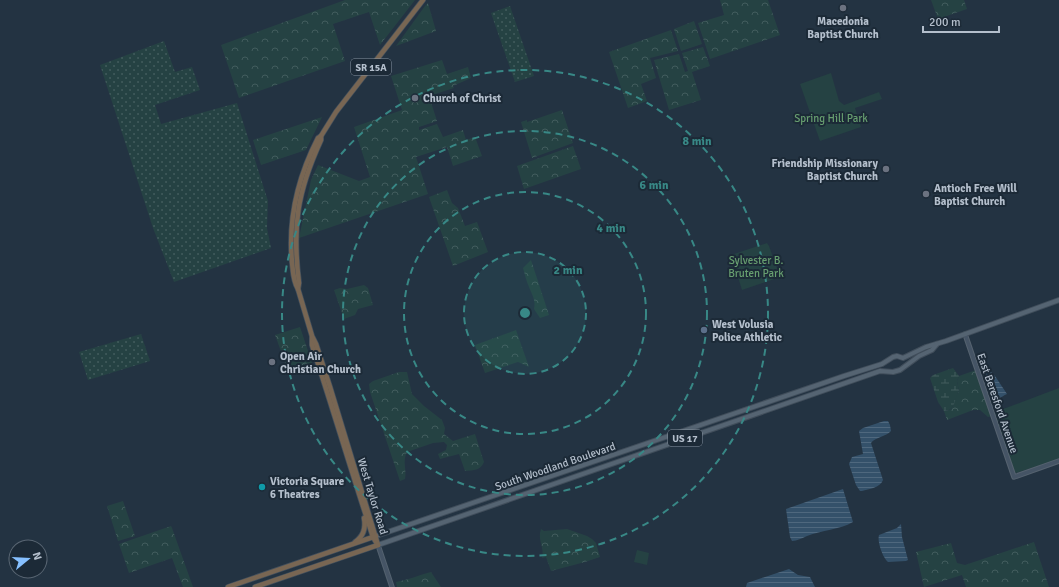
<svg xmlns="http://www.w3.org/2000/svg" width="1059" height="587" font-family="Signika,sans-serif">
	<style>
		.grass { fill: url(#grass-dots) }
		.forest { fill: url(#forest-crowns) }
		.wetland { fill: url(#wetland-marsh) }
		.park { fill: #254243 }
		.water { fill: url(#water-rules) }
		.lines { fill: none; stroke-linecap: round; stroke-linejoin: round }
		.secondary-casing { stroke: #55626f; stroke-width: 5.5 }
		.primary-casing { stroke: #414e5b; stroke-width: 6 }
		.highway-casing { stroke: #424f5c; stroke-width: 6 }
		.secondary { stroke: #455465; stroke-width: 3.5 }
		.primary { stroke: #556472; stroke-width: 4 }
		.highway { stroke: #786653; stroke-width: 4.5 }
		.ring { fill: none; stroke: #388886; stroke-width: 2; stroke-dasharray: 7 5 }
		.worship-dot { fill: #6b7280; stroke: #1c2a37; stroke-width: 1.5 }
		.service-dot { fill: #5c6f8a; stroke: #1c2a37; stroke-width: 1.5 }
		.culture-dot { fill: #0f9aa8; stroke: #1c2a37; stroke-width: 1.5 }
		.labels { text-anchor: middle; stroke-width: 4; stroke-linejoin: round; paint-order: stroke }
		.shield { fill: #1c2a37; stroke: #86929f; stroke-width: 1 }
		.shield-label { font-size: 10px; font-weight: bold; fill: #b4bfcc }
		.poi-label { font-size: 11px; font-weight: bold; fill: #b4bfcc; stroke: #1c2a37; text-anchor: start }
		.park-label { font-size: 11px; fill: #689f70; stroke: #1c2a37 }
		.street-label { font-size: 11px; fill: #b4bfcc; stroke: #1c2a37 }
		.centre { fill: #388886; stroke: #1c2a37; stroke-width: 2 }
		.ring-label { font-size: 12px; text-anchor: middle; font-weight: bold; fill: #388886; stroke: #1c2a37; stroke-width: 4; stroke-linejoin: round; paint-order: stroke }
	</style>
	<defs>
		<pattern id="grass-dots" width="8" height="8" patternUnits="userSpaceOnUse"><rect width="8" height="8" fill="#254243"/><path d="M2 2h.1M6 6h.1" fill="none" stroke="#425c5d" stroke-width="1.8" stroke-linecap="round"/></pattern>
		<pattern id="forest-crowns" width="20" height="18" patternUnits="userSpaceOnUse"><rect width="20" height="18" fill="#254243"/><path d="M2 6a3 3 0 1 1 6 0M12 15a3 3 0 1 1 6 0" fill="none" stroke="#425c5d"/></pattern>
		<pattern id="wetland-marsh" width="20" height="14" patternUnits="userSpaceOnUse"><rect width="20" height="14" fill="#254243"/><path d="M1 5h8M5 5V1M11 12h8M15 12V8" fill="none" stroke="#425c5d"/></pattern>
		<pattern id="water-rules" width="6" height="5" patternUnits="userSpaceOnUse"><rect width="6" height="5" fill="#34516a"/><path d="M0 2.5h6" fill="none" stroke="#4f687e"/></pattern>
	</defs>
	<rect width="100%" height="100%" fill="#233342"/>
	<g class="grass">
		<polygon points="510,6 534,76 515,82 491,13"/>
		<polygon points="164,41 175,72 192,67 200,90 155,105 161,124 237,103 268,201 267,228 271,248 174,282 153,228 100,65"/>
		<polygon points="141,334 150,361 88,380 79,352"/>
	</g>
	<g class="forest">
		<polygon points="345,0 415,0 380,45 369,12 333,24 345,61 239,98 221,45"/>
		<polygon points="720,0 768,0 780,35 710,59 698,23 724,15"/>
		<polygon points="931,0 964,0 967,9 938,19"/>
		<polygon points="428,3 436,31 396,46 425,6"/>
		<polygon points="694,21 702,44 681,51 674,29"/>
		<polygon points="671,30 678,51 650,58 656,78 641,84 647,101 628,108 609,52"/>
		<polygon points="703,47 710,66 692,72 701,100 669,110 654,60 679,54 685,72 688,71 682,53"/>
		<polygon points="442,60 447,74 468,67 471,78 453,86 454,88 429,96 437,121 419,127 419,130 437,124 443,137 463,130 466,140 475,137 482,156 453,166 447,147 416,157 428,194 299,238 311,180 318,165 359,181 370,177 354,127 402,110 391,76"/>
		<polygon points="562,110 573,143 532,158 521,122 527,120 527,122"/>
		<polygon points="322,117 306,150 261,165 253,140"/>
		<polygon points="573,146 581,169 524,189 517,166"/>
		<polygon points="447,190 452,203 458,208 465,226 477,222 488,252 453,266 429,197"/>
		<path d="M531 260 549 315 540 318 534 309C536 300 532 295 529 287 526 281 525 274 523 268Z"/>
		<polygon points="364,285 368,288 373,305 358,309 355,315 344,319 334,290 340,288 347,289"/>
		<polygon points="300,327 312,363 288,370 275,335"/>
		<polygon points="516,330 529,367 518,362 485,373 475,345"/>
		<path d="M976 370 992 416 988 417 980 410H973L947 420 944 411C954 411 953 404 956 397 956 395 958 393 959 391L957 381 959 376Z"/>
		<path d="M399 372H407L412 394 424 406 442 420 445 428 444 434 453 441 475 434 484 462C480 471 474 470 465 471L459 454 440 459 438 454 446 450 447 445 444 442 433 443 407 452C402 462 407 469 405 479L400 481 370 392 369 384 373 381Z"/>
		<polygon points="123,501 135,536 118,541 107,506"/>
		<polygon points="171,526 172,528 193,587 183,587 172,558 129,573 119,544"/>
		<path d="M541 529 544 531 567 529 587 536 592 539 596 543 600 557 585 562 551 571 546 557 542 558C545 548 537 540 541 529Z"/>
		<polygon points="1034,542 1049,587 966,587 962,575 924,587 916,552 951,543 957,563 965,565"/>
		<path d="M431 572 441 587H397L396 582C408 580 419 575 431 572Z"/>
	</g>
	<path class="wetland" d="M953 368 959 376 957 381 959 391C954 398 956 411 944 411L938 402 930 378 933 375Z"/>
	<g class="park">
		<polygon points="831,73 839,101 844,105 879,92 882,99 855,108 861,127 820,141 800,84"/>
		<polygon points="767,243 769,246 780,277 742,290 731,255"/>
		<polygon points="1059,388 1059,459 1016,473 1014,471 995,412"/>
		<polygon points="637,550 649,553 647,565 634,562"/>
	</g>
	<g class="water">
		<path d="M985 368H987L995 376 1007 394C1004 395 1001 398 998 398 990 398 986 376 984 370Z"/>
		<path d="M884 421H888L890 425 891 431C886 437 875 437 871 443L883 480C880 488 869 489 862 491H860L856 485 849 464 852 457 863 454 859 431 863 428Z"/>
		<path d="M843 489 853 522C839 530 822 530 807 536 802 538 797 541 792 541L790 537 786 509Z"/>
		<path d="M901 524 902 537 908 560 906 561 888 562C883 558 877 542 879 535L897 528Z"/>
		<polygon points="789,569 798,575 810,577 815,587 746,587 747,583"/>
	</g>
	<g class="lines">
		<g class="secondary-casing">
			<g id="secondary">
				<polyline points="965,334 1014,477 1059,461"/>
				<polyline points="378,545 392,587"/>
			</g>
		</g>
		<g class="primary-casing">
			<g id="primary">
				<polyline points="376,536 844,376 882,364 893,357 897,356 903,358 926,347 946,341 1059,300"/>
				<polyline points="378,545 880,371 893,372 900,370 919,356 932,350 937,344"/>
			</g>
		</g>
		<g class="highway-casing">
			<g id="highway">
				<path d="M298 289 299 283C292 227 297 192 321 140V136"/>
				<path d="M312 337V345C333 409 352 473 373 537L376 542"/>
				<path d="M355 542C364 536 366 528 364 518"/>
				<path d="M378 545 330 387 316 344 312 336 298 289C293 281 293 271 292 262 288 218 298 177 318 138L321 136 336 112 423 0"/>
				<polyline points="228,587 376,536"/>
				<polyline points="255,587 378,545"/>
			</g>
		</g>
		<use href="#secondary" class="secondary"/>
		<use href="#primary" class="primary"/>
		<use href="#highway" class="highway"/>
	</g>
	<circle cx="525" cy="313" r="61" fill="#388886" fill-opacity=".12"/>
	<g class="ring">
		<circle cx="525" cy="313" r="61"/>
		<circle cx="525" cy="313" r="121"/>
		<circle cx="525" cy="313" r="182"/>
		<circle cx="525" cy="313" r="243"/>
	</g>
	<g class="worship-dot">
		<circle cx="843" cy="8" r="4"/>
		<circle cx="415" cy="98" r="4"/>
		<circle cx="886" cy="169" r="4"/>
		<circle cx="926" cy="194" r="4"/>
		<circle cx="272" cy="362" r="4"/>
	</g>
	<circle class="service-dot" cx="704" cy="330" r="4"/>
	<circle class="culture-dot" cx="262" cy="487" r="4"/>
	<g class="labels">
		<g class="shield">
			<rect x="351" y="59" width="40" height="16" rx="3"/>
			<rect x="668" y="430" width="34" height="16" rx="3"/>
		</g>
		<g class="shield-label">
			<text x="371" y="71">SR 15A</text>
			<text x="685" y="442">US 17</text>
		</g>
		<g class="poi-label">
			<text x="843" y="25" text-anchor="middle">Macedonia<tspan x="843" dy="13">Baptist Church</tspan></text>
			<text x="423" y="102">Church of Christ</text>
			<text x="878" y="167" text-anchor="end">Friendship Missionary<tspan x="878" dy="13">Baptist Church</tspan></text>
			<text x="934" y="192">Antioch Free Will<tspan x="934" dy="13">Baptist Church</tspan></text>
			<text x="712" y="328">West Volusia<tspan x="712" dy="13">Police Athletic</tspan></text>
			<text x="280" y="360">Open Air<tspan x="280" dy="13">Christian Church</tspan></text>
			<text x="270" y="485">Victoria Square<tspan x="270" dy="13">6 Theatres</tspan></text>
		</g>
		<g class="park-label">
			<text x="831" y="122">Spring Hill Park</text>
			<text x="756" y="264">Sylvester B.<tspan x="756" dy="13">Bruten Park</tspan></text>
		</g>
		<g class="street-label">
			<text transform="translate(998 403) rotate(71)" y="4">East Beresford Avenue</text>
			<text transform="translate(555 466) rotate(-19)" y="4">South Woodland Boulevard</text>
			<text transform="translate(373 496) rotate(73)" y="4">West Taylor Road</text>
		</g>
	</g>
	<circle cx="525" cy="313" r="6" class="centre"/>
	<g class="ring-label">
		<text x="697" y="145">8 min</text>
		<text x="654" y="189">6 min</text>
		<text x="611" y="232">4 min</text>
		<text x="568" y="274">2 min</text>
	</g>
	<g transform="translate(28 559) rotate(72)"><circle r="19" fill="#1c2a37" stroke="#596673"/>
	<path d="M0-3L7 15L0 10L-7 15Z" fill="#86c0ff"/>
	<text y="-6" font-size="11" font-weight="bold" text-anchor="middle" fill="#b4bfcc">N</text>
	</g>
	<path d="M923 26v6h76v-6" fill="none" stroke="#b4bfcc" stroke-width="2"/>
	<text x="929" y="26" font-size="12" fill="#b4bfcc" stroke="#1c2a37" stroke-width="3" paint-order="stroke">200 m</text>
</svg>
